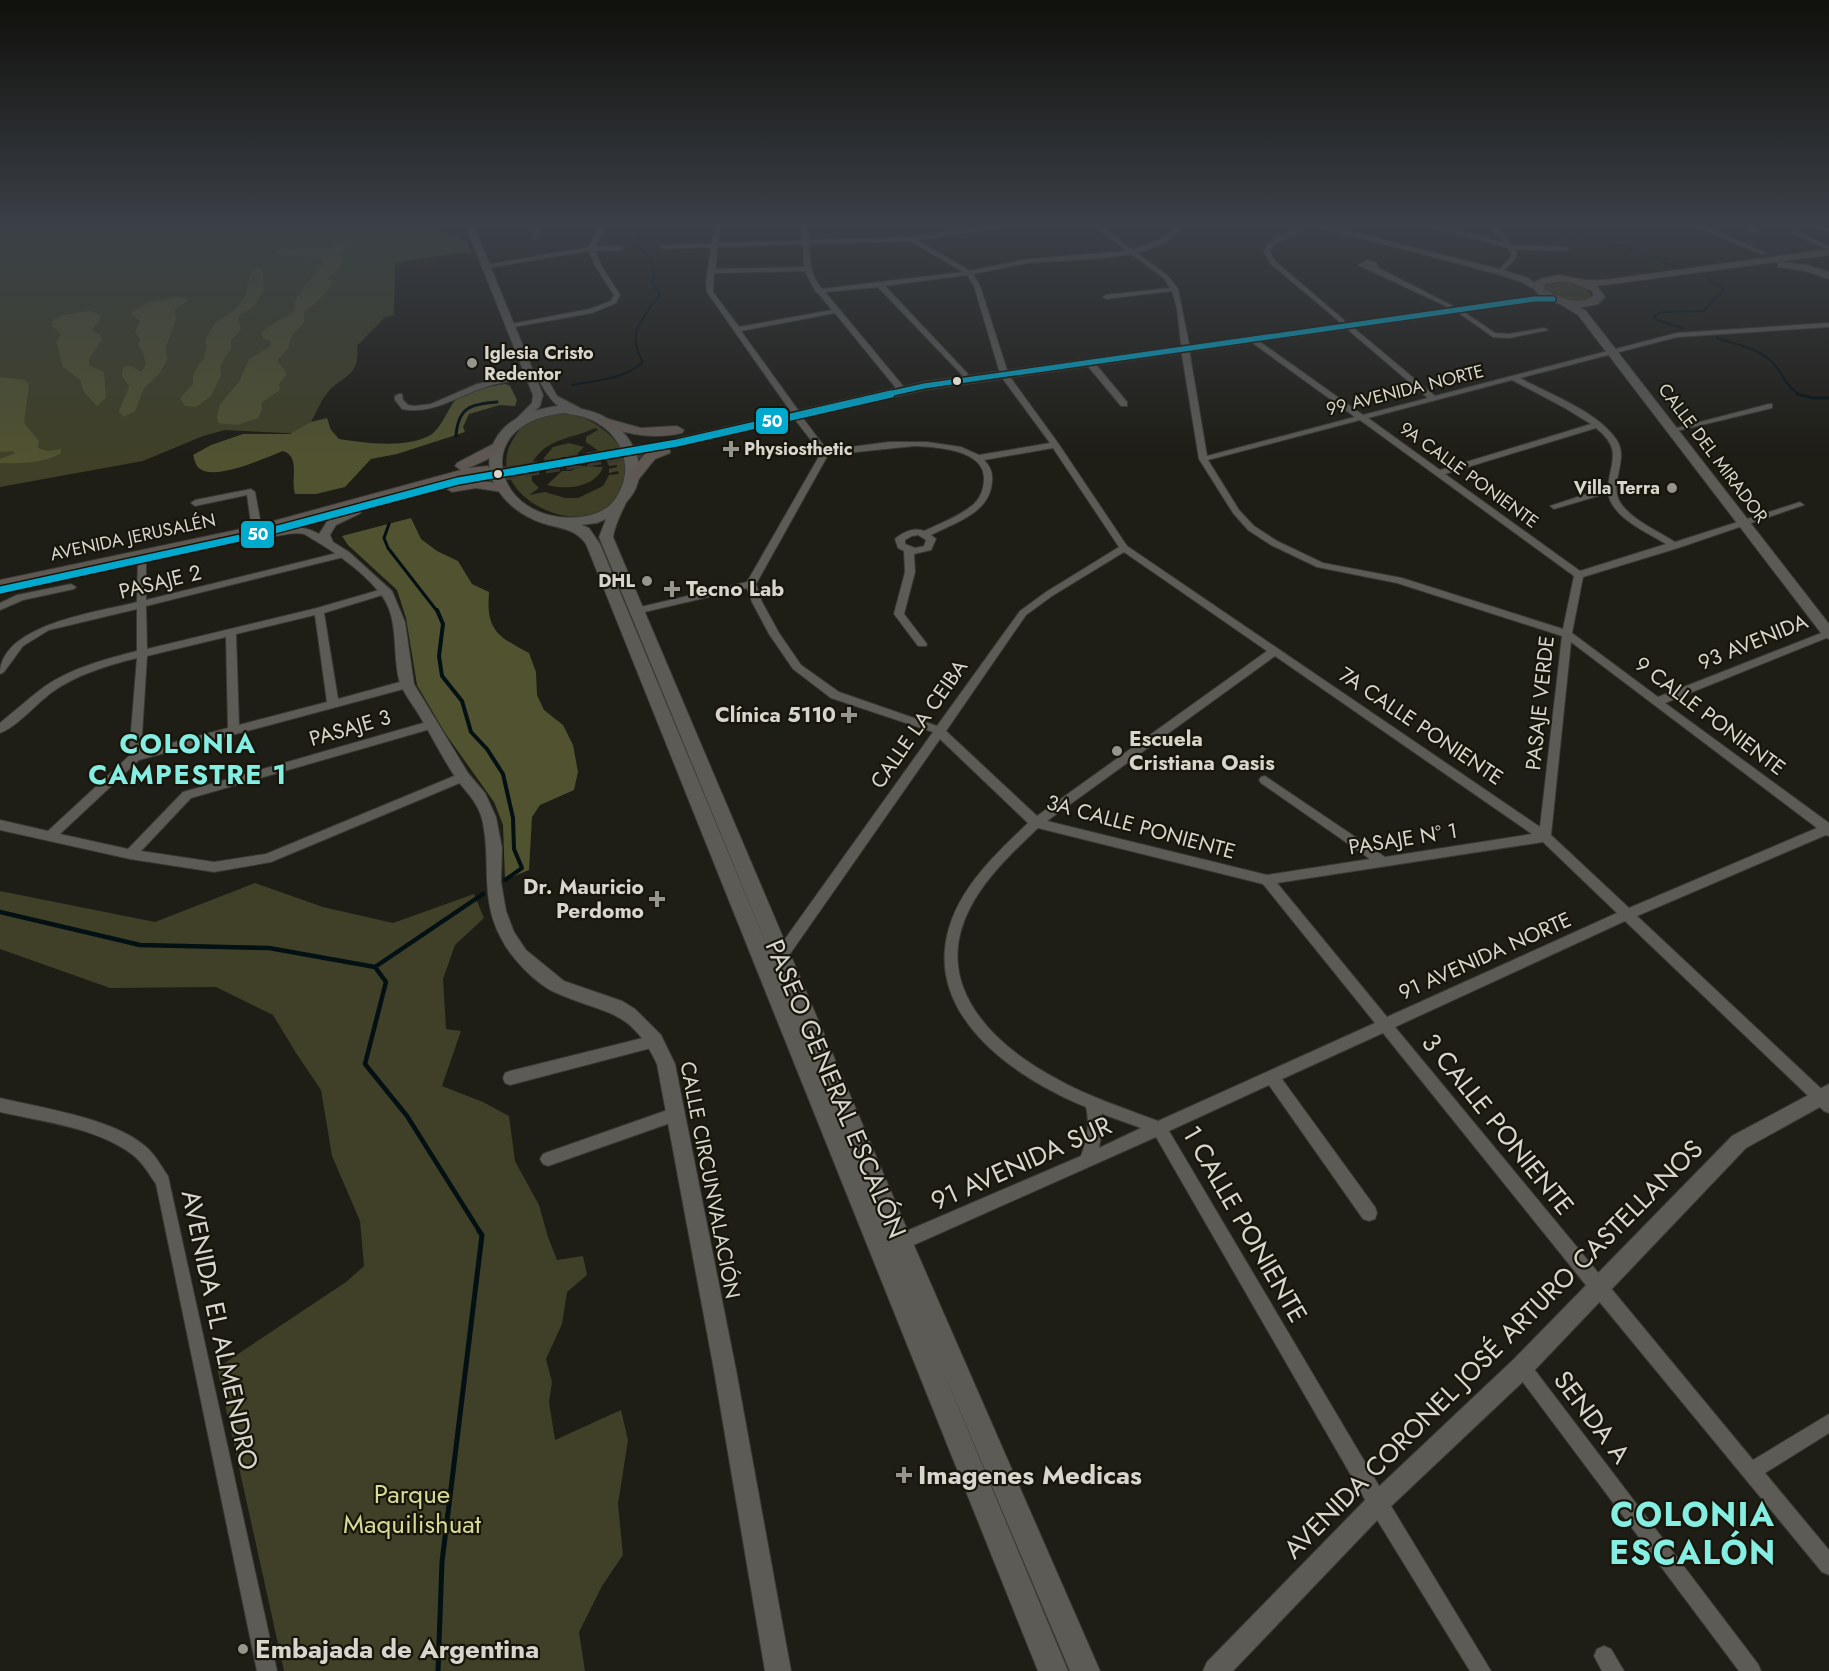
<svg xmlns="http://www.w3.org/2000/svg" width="1829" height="1671" font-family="Jost,sans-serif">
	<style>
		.green { fill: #3f4027; fill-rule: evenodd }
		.forest { fill: #505230 }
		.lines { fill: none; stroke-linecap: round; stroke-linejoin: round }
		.stream-far4 { stroke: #031014; stroke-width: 2 }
		.stream-far3 { stroke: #031014; stroke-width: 3 }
		.stream-far2 { stroke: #031014; stroke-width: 4 }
		.stream-far1 { stroke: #031014; stroke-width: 4.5 }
		.stream { stroke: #031014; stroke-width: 5 }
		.primary-tunnel { stroke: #3a3931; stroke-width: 14; stroke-dasharray: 14 7; stroke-linecap: butt }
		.minor-casing { stroke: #393833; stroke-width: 2 }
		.tertiary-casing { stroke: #393833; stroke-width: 2 }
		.secondary-casing { stroke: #393833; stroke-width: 2 }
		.primary-casing { stroke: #393833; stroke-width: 2 }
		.minor { fill: #5c5b56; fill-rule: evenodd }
		.tertiary { fill: #5c5b56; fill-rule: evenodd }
		.secondary { fill: #5c5b56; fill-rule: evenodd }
		.primary { fill: #5f5852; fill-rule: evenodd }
		.bus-1-far1-casing { stroke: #18160a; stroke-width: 8 }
		.bus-1-casing { stroke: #18160a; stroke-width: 10 }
		.bus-1-far1 { stroke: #00a9ce; stroke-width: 5 }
		.bus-1 { stroke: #00a9ce; stroke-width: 7 }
		.poi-dot { fill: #96958d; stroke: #18160a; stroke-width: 2 }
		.bus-dot { fill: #d7d5cd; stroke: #18160a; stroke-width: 2 }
		.labels { text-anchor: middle; stroke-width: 4.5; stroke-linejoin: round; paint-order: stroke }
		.far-poi-label { font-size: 18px; font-weight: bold; fill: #d7d5cd; stroke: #18160a; text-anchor: start }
		.far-street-label { font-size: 18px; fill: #d7d5cd; stroke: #18160a }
		.street-label { font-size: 21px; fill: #d7d5cd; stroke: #18160a }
		.poi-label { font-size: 21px; font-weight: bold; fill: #d7d5cd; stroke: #18160a; text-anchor: start }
		.near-street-label { font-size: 26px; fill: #d7d5cd; stroke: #18160a }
		.near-poi-label { font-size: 26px; font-weight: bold; fill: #d7d5cd; stroke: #18160a; text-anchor: start }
		.near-park-label { font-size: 26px; fill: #d6db98; stroke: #18160a }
		.district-label { font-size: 27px; font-weight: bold; letter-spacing: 1.5px; fill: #85eee3; stroke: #18160a }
		.near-district-label { font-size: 33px; font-weight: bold; letter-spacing: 1.5px; fill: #85eee3; stroke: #18160a }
		.line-badge { stroke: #18160a; stroke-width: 2 }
		.badge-label { font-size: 16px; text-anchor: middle; font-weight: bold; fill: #fff }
	</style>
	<rect width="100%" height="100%" fill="#1e1d16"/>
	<g class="green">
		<path d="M0 224H407L430 228 467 241 473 255 465 252 395 263 394 315 385 317 357 346C360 377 344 374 328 392 321 400 316 413 311 422L315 428 307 434 225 430 203 436 143 461 0 487Z"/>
		<path d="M1552 282C1566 281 1584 283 1592 296 1577 309 1558 297 1543 289L1544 286Z"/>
		<path d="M563 412C607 419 652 464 611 504 574 540 485 493 511 443 516 434 522 424 532 419 541 415 553 414 563 412ZM595 428 598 430 586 437V442L604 455 609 466 617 465V467L609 469V473L618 471 619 474 609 475 603 486 578 498H565L545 492 529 495 539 488 532 481 531 467H523L531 465C546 437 570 440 595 428Z"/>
		<polygon points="569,443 584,447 574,457 562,457 557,461 543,459 553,447"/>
		<path d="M580 466 603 467C595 488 566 490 547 485L562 471H571Z"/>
		<polygon points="255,883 323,907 393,923 474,894 484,918 455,945 443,979 446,1029 461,1031 442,1086 483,1102 509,1116 515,1161 539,1205 548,1237 557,1260 583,1256 587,1275 567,1292 562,1324 546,1359 552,1382 549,1402 555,1440 621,1410 628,1440 618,1504 623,1555 602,1586 579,1632 585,1671 284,1671 217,1368 346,1282 364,1266 360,1221 332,1156 321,1090 296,1053 273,1015 216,987 110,988 0,949 0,891 155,922"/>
	</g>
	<g class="forest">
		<polygon points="350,240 356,243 339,252 342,260 341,268 327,278 333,282 332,284 318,301 304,312 304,323 292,335 288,348 277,360 287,374 279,384 280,390 261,403 262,409 258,418 237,425 218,423 217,416 220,404 239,382 249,359 270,347 271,341 263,338 261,332 294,311 296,299 322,264 322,259 318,258 281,255 277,251 278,249 329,248"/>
		<path d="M256 269H263L264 290 254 306 241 314 238 319 241 330 231 340V349L220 366 221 375 211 396 196 407 185 406 180 398 193 384C192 373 197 366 205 358L204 356 207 347 205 341 215 323 236 309 245 297 250 274Z"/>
		<path d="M177 297 187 299 188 301 175 310 176 319 166 347 167 360 159 374 144 388 135 411 123 417 119 411 129 387C127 380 118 377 124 367L131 366 141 372 146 365 143 352 138 345 140 339 135 332 140 321 131 315 132 312 149 302Z"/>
		<polygon points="90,311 99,314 101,319 92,330 99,334 102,339 89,359 89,365 104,372 106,398 97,406 84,392 80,380 63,367 56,341 61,334 52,326 52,321 62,315"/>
		<path d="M0 377 25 380 29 385 24 423 39 441 38 448 48 451 61 449V453C47 463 16 464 0 463V459L15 453 12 451 0 452Z"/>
		<path d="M505 384 510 386 517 400 515 406 500 405 469 414 463 427 465 432 397 454 371 459 345 487 316 494H295C290 479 301 457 283 451 267 457 214 482 199 468 196 466 194 459 193 455L211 445 243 434H290L311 422 327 418 331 430 339 439C363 443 410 449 432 434 441 427 447 412 453 403 463 389 490 387 505 384Z"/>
		<path d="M411 518 421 539 437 551 458 561 472 584 489 592C486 630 497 636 529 653L536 672 537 695 544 710 563 725 573 745 578 772 574 790 540 805 532 817 529 870 505 880 503 825 494 802 445 733 417 685 406 618 397 590 348 545 342 536Z"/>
	</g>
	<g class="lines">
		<g class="stream-far4">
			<polyline points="1537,224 1559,233 1626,247 1682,269"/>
			<polyline points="1683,328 1657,320 1654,316 1661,312 1704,311 1724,289 1709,279"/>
			<path d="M1717 338C1734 344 1755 347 1770 360 1782 370 1786 389 1801 395"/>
			<path d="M572 385C597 380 623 380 643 362 625 332 643 319 660 294L651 282 654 278 652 259 635 245 639 232 626 224"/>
		</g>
		<g class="stream-far3">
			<polyline points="1797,394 1813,398 1829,398"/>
			<path d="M456 436C458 407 471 404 497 402"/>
			<polyline points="389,524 384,538 388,548 437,611"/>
		</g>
		<polyline class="stream-far2" points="437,610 443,624 439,656 442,676 462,701 471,732 487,749 503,774 513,818 514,849 522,868 505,880"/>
		<g class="stream-far1">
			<polyline points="0,912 140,945 269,948 375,967 386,982 365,1064 407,1116 480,1232"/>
			<polyline points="375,967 483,894"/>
		</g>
		<polyline class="stream" points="438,1671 442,1562 482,1235 479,1231"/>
		<polyline class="primary-tunnel" points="483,477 645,450"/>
		<g class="minor-casing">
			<g id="minor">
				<polygon points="539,224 545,224 536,238 532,238"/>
				<polygon points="601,224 607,224 595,247 620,246 623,248 620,250 595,251 602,267 620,295 616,303 592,313 508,328 507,326 511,324 590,309 611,301 614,295 596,267 589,251 487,268 485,267 485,265 589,247"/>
				<path d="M715 224H721L718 243 803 241 802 224H808L809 240 911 237 1006 224H1022L917 240 970 271 1028 259 1127 251 1091 224H1098L1133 250 1161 239 1176 228 1177 224H1183C1180 239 1150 249 1137 253L1168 276 1178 289 1189 344 1185 346 1181 344 1177 308 1172 291 1106 299 1103 297 1106 295 1170 288 1164 278 1131 254 1107 258 1028 263 973 274 980 286 1007 370 1003 372 999 370 974 286 967 275 885 286 967 373 968 375 964 377 878 287 825 292 903 386 896 388 835 313 741 331 798 410 791 412 707 292 706 284 711 247 663 249 660 247 663 245 712 244ZM910 241 963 272 822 289C810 275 810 262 809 244ZM803 244 804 267 715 269 718 247ZM805 271 816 292 818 293 832 310 739 327 713 292 714 273Z"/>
				<polygon points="1305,224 1313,224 1273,245 1270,252 1276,262 1344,320 1344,322 1340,322 1271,264 1264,252 1268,243"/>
				<path d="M1424 224H1434L1504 243 1499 236 1483 224C1496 224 1504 235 1512 245L1566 247 1569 249 1566 251 1514 249 1517 253 1515 259 1500 274 1497 272 1510 258 1511 253 1507 248Z"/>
				<polygon points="1691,224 1699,224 1766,253 1761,254"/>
				<polygon points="1738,224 1746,224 1759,231 1754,232"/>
				<polygon points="1809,224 1818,224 1829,228 1829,232"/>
				<polygon points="1793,232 1797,232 1829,246 1829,250 1793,234"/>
				<polygon points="1367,260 1377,263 1378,268 1453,306 1448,307 1358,265"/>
				<polygon points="1458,308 1495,333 1509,334 1544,328 1548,330 1509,338 1493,337 1456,311 1455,310"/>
				<path d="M1829 323V327L1677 337 1520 378C1549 394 1597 411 1616 439 1631 460 1606 485 1622 505 1634 521 1658 531 1675 542L1797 503 1800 502 1804 505 1678 548 1583 577 1572 633 1658 697 1829 630V637L1665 703 1829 823V836L1826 835 1637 916 1829 1096V1113L1824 1111 1625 921 1395 1027 1753 1460 1829 1414V1433L1765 1473 1829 1550V1575L1822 1572 1593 1294 1383 1033 1282 1079 1375 1207 1377 1213 1375 1219 1369 1221 1363 1219 1269 1085 1169 1131 1385 1496 1491 1671H1470L1371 1510 1156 1137 907 1248 901 1250 895 1248 893 1242 895 1236 1081 1156C1087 1139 1090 1124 1086 1107 1013 1077 917 1012 952 919 967 880 999 851 1028 823L940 739 785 961 780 963 775 961 773 957 775 953 933 732 831 698 793 669 769 634 752 602 747 588 636 614 631 611 636 608 747 582 821 453 793 417V413H799L827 450 889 442H927L961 447 979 455 1050 443 1000 375 1004 373H1007L1058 443 1127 546 1540 827 1562 636 1397 583 1317 567 1271 545 1248 530 1233 513 1199 459 1181 349 1185 347 1189 349 1207 456 1355 417 1250 341V337H1253L1363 415 1428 398 1346 328V324H1349L1435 396 1677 333ZM1512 380 1565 408 1591 424 1440 470 1368 418ZM1360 420 1574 576 1563 629 1402 578 1323 563 1277 541 1254 526 1239 510 1208 460ZM1596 428C1622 449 1611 460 1608 487L1550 506 1554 509 1608 493C1612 518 1647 532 1666 544L1580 571 1445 474ZM914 446C935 447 985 449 984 479 984 488 981 497 974 504 960 516 941 523 924 531 914 527 903 532 895 539L898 548 904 551 905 572 894 614 918 646H926L927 644 904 614 915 572 914 554 931 550 936 539 931 535C954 523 991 513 992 481 993 472 990 466 984 460L1053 448 1119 547 1046 592 1020 611 937 726 839 692 801 665 779 633 762 602 756 584 828 455ZM918 535 926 540 924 546 915 548 905 544V540L912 536ZM1124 552 1267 651 1037 816 946 731 1026 615 1052 596ZM1571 642 1817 828 1629 908 1551 835ZM1275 656 1532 834 1385 857 1265 776 1261 777 1259 780 1261 783 1370 859 1267 875 1047 821ZM1038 828 1263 884 1375 1023 1158 1121C1124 1108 1089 1097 1057 1079 993 1045 930 985 970 908 986 877 1013 852 1038 828ZM1543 842 1617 913 1387 1017 1277 883ZM1102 1113 1105 1115 1141 1128 1099 1148 1102 1132Z"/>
				<polygon points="1087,361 1093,361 1127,402 1127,406 1121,406 1087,365"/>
				<path d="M531 373 535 375 534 377C517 380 499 382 483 388 455 397 433 415 402 409L395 400V396L399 394H402L403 400 408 405 414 406 431 404 477 384Z"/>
				<polygon points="1769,404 1772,404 1772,408 1677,431 1673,429"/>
				<polygon points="251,489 255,492 262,530 257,533 252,530 247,495 195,506 191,503 195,500"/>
				<path d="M345 551 348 552V556L146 606 147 649 317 608 386 588 391 591 389 593 324 613 338 699 407 680 412 684 411 687 139 760 60 834 128 849 183 792 430 721 434 722 435 725 434 728 191 798 141 851 214 862 266 854 459 774H467L469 777 467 780 271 862 214 872 130 859 0 830V820L48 831 129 756 137 658C108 665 75 675 51 693 36 704 17 727 0 733V723C15 711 29 698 44 687 71 668 106 659 137 651V609L49 630 23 646 4 672 0 674C0 624 99 612 137 602L138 558H144L146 560V600ZM315 615 327 702 239 725 236 634ZM226 637 228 728 141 751 147 656Z"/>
				<polygon points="71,584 76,587 74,589 23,600 0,610 0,603 17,595"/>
				<polygon points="655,1035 660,1037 662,1041 660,1045 655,1047 510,1085 505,1083 503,1078 505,1073 510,1071"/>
				<path d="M0 1098C42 1108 112 1118 145 1146 155 1154 161 1166 168 1176L277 1671H257L156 1184C149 1174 143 1163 133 1155 96 1127 43 1122 0 1112Z"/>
				<polygon points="676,1107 681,1109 683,1114 681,1119 676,1121 548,1166 543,1164 540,1159 543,1154 548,1152"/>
				<polygon points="1522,1358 1528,1361 1758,1664 1761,1671 1739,1671 1516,1373 1513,1367 1516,1361"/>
				<polygon points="1604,1646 1611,1649 1624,1671 1602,1671 1594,1656 1597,1649"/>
			</g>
		</g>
		<g class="tertiary-casing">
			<g id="tertiary">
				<polygon points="465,224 473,224 543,395 540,406 521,425 512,423 532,403 533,395"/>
				<polygon points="1308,224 1321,224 1503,270 1528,278 1542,288 1535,290 1522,282 1497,274"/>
				<path d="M536 369H542L557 396 580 408V412C555 415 544 389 534 371Z"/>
				<path d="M355 509 361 512 359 514 336 525 330 535 333 542 349 552 392 591 405 622 414 684 468 773 485 793 496 817 502 848 501 882 506 911 514 932 526 950 564 981 622 1001 635 1009 661 1035 675 1064 736 1370 791 1671H765L714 1370 657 1064C630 1007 605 1015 554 992 535 983 510 957 501 938 479 898 492 860 482 819 478 803 467 793 458 781 443 760 432 736 419 715 413 705 404 694 400 683 391 654 401 617 379 592 359 567 331 550 304 534 290 530 269 542 257 533 270 523 305 525 319 534L328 520Z"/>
				<polygon points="1829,1084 1829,1102 1746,1148 1530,1375 1386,1511 1233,1671 1203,1671 1207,1662 1370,1495 1514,1359 1732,1136"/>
			</g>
		</g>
		<g class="secondary-casing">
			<g id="secondary">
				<polygon points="1562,298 1586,311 1829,624 1829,639 1824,637 1578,315 1558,303 1557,301"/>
				<path d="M565 405C576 408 591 410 601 415 628 429 650 462 634 492 632 496 628 499 626 503 621 513 615 525 613 537L909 1234 1100 1671H1070L944 1373 1068 1671H1038L586 544C575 528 560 529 542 523 525 517 508 506 498 490 481 466 490 433 516 419 531 410 548 407 565 405ZM565 413C573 415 584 416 592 420 625 436 636 473 613 502 606 511 591 516 580 517 495 526 465 422 565 413ZM606 519 599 537 769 951 600 544 589 528 581 525 597 523Z"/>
			</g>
		</g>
		<g class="primary-casing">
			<g id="primary">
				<path d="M1829 249V255L1597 286 1605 297 1598 304 1579 308 1553 302H1534L924 390 670 448V453L655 459 638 480H628L626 477 645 454 638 450 640 447 924 382 1540 296 1534 289 1535 282 1543 278 1560 275 1584 280H1605ZM1560 282 1572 283 1592 291 1593 296C1578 307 1559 297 1544 289L1545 284Z"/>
				<polygon points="1782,262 1807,265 1829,272 1829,279 1805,271 1778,267 1778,263"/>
				<path d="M605 418 641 428 677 426 684 430 682 433C653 440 628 434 600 425L598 422 600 419Z"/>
				<path d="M499 441 504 442 506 445C496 457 482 462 468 468L488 466 490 469 488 472 257 534 0 590V580L255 526 461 470 455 466 457 463Z"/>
				<polygon points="476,480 502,484 509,488 502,492 476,488 452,492 445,488 447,485"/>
			</g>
		</g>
		<use href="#minor" class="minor"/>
		<use href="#tertiary" class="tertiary"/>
		<use href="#secondary" class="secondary"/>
		<use href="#primary" class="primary"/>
		<g class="bus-1-far1-casing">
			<polyline id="bus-1-far1" points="884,395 924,386 1534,299 1553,299"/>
		</g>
		<g class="bus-1-casing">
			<polyline id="bus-1" points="0,590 263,533 458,481 677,443 891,394"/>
		</g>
		<use href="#bus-1-far1" class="bus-1-far1"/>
		<use href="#bus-1" class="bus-1"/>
	</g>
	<linearGradient id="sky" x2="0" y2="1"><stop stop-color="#10100c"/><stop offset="0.49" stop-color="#3b4047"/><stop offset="1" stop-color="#3b4047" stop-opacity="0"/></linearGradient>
	<rect width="1829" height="458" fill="url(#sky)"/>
	<g class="poi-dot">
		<circle cx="472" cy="363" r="6"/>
		<path d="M728 440h6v6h6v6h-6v6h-6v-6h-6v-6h6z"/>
		<circle cx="1672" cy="488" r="6"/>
		<circle cx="647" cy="581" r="6"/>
		<path d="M669 580h6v6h6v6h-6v6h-6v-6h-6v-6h6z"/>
		<path d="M846 706h6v6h6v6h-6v6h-6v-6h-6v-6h6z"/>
		<circle cx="1117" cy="751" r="6"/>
		<path d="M654 890h6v6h6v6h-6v6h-6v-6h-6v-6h6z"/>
		<path d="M901 1466h6v6h6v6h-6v6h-6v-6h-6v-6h6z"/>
		<circle cx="243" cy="1649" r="6"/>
	</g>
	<g class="bus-dot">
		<circle cx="957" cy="381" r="5"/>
		<circle cx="498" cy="474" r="5"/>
	</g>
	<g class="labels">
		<g class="far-poi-label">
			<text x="484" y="359">Iglesia Cristo<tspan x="484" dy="21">Redentor</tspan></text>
			<text x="744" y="455">Physiosthetic</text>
			<text x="1660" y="494" text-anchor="end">Villa Terra</text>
			<text x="635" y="587" text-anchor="end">DHL</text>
		</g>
		<g class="far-street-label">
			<text transform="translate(1405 390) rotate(-14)" y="6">99 AVENIDA NORTE</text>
			<text transform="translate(1713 453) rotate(53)" y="6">CALLE DEL MIRADOR</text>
			<text transform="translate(1469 475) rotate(36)" y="6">9A CALLE PONIENTE</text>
			<text transform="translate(133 537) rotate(-12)" y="6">AVENIDA JERUSALÉN</text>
		</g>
		<g class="street-label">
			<text transform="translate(160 582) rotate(-14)" y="7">PASAJE 2</text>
			<text transform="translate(1753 642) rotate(-22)" y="7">93 AVENIDA</text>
			<text transform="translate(1540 703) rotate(-84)" y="7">PASAJE VERDE</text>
			<text transform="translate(1710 716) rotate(37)" y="7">9 CALLE PONIENTE</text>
			<text transform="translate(919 724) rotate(-55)" y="7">CALLE LA CEIBA</text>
			<text transform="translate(1421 726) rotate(34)" y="7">7A CALLE PONIENTE</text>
			<text transform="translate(350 728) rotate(-16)" y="7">PASAJE 3</text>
			<text transform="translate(1141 827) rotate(15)" y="7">3A CALLE PONIENTE</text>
			<text transform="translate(1403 839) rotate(-9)" y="7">PASAJE N° 1</text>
			<text transform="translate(1485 956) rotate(-24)" y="7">91 AVENIDA NORTE</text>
			<text transform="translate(710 1180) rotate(79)" y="7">CALLE CIRCUNVALACIÓN</text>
		</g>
		<g class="poi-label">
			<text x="686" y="596">Tecno Lab</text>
			<text x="836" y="722" text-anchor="end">Clínica 5110</text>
			<text x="1129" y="746">Escuela<tspan x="1129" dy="24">Cristiana Oasis</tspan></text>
			<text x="644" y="894" text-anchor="end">Dr. Mauricio<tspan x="644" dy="24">Perdomo</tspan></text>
		</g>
		<g class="near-street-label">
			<text transform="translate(836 1089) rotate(67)" y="9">PASEO GENERAL ESCALÓN</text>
			<text transform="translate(1498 1124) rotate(51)" y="9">3 CALLE PONIENTE</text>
			<text transform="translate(1021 1163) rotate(-24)" y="9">91 AVENIDA SUR</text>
			<text transform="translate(1245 1224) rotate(60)" y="9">1 CALLE PONIENTE</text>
			<text transform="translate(220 1330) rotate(78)" y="9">AVENIDA EL ALMENDRO</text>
			<text transform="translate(1493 1349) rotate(-45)" y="9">AVENIDA CORONEL JOSÉ ARTURO CASTELLANOS</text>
			<text transform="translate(1592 1417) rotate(53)" y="9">SENDA A</text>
		</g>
		<g class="near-poi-label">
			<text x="918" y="1484">Imagenes Medicas</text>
			<text x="255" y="1658">Embajada de Argentina</text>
		</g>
		<g class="near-park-label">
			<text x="412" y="1503">Parque<tspan x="412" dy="30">Maquilishuat</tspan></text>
		</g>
		<g class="district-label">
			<text x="188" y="753">COLONIA<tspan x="188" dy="31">CAMPESTRE 1</tspan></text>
		</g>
		<g class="near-district-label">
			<text x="1693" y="1526">COLONIA<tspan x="1693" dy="38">ESCALÓN</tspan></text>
		</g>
	</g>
	<g class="line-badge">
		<rect x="755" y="407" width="34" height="28" rx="6" fill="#00a9ce"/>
		<rect x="240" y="520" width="35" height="29" rx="6" fill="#00a9ce"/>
	</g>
	<g class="badge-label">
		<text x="772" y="427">50</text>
		<text x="258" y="540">50</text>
	</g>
</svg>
